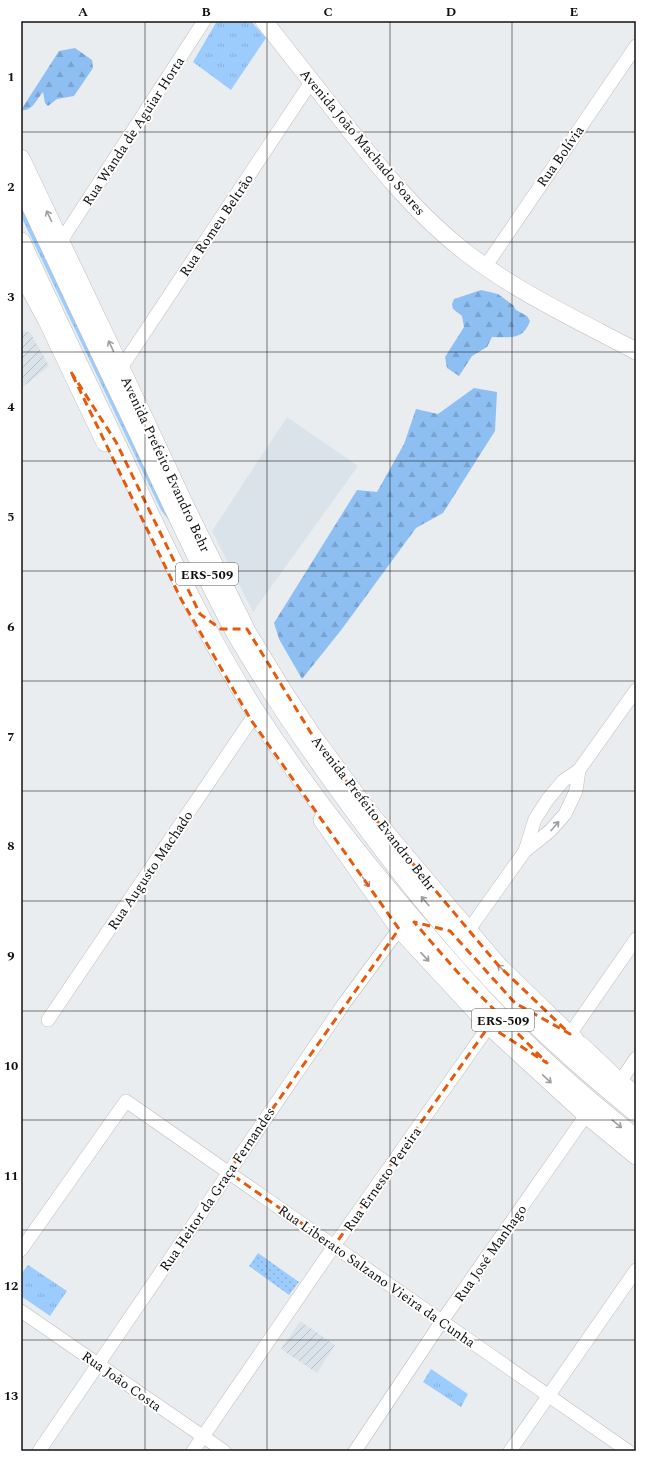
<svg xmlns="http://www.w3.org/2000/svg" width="657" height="1472" font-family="Spectral,serif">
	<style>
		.built { fill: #dae2ea }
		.industrial { fill: url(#industrial-furrows) }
		.grass { fill: url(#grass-tufts) }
		.forest { fill: url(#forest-firs) }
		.park { fill: url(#park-dots) }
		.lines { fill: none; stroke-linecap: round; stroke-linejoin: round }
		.minor-casing { stroke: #bbbdc0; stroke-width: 14 }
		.major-casing { stroke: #bbbdc0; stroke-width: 18 }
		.highway-casing { stroke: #bbbdc0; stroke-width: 20 }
		.minor { stroke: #fff; stroke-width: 13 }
		.major { stroke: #fff; stroke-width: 17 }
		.highway { stroke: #fff; stroke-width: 19 }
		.oneway { stroke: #9f9fa0 }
		.marked { fill: none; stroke: #e8590c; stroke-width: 3; stroke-dasharray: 8 5; stroke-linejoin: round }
		.grid { fill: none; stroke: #101011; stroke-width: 1; stroke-opacity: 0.55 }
		.labels { text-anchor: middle; stroke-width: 4; stroke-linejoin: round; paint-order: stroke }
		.shield { fill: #fff; stroke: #585858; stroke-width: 1 }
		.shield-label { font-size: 13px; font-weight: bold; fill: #101011 }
		.street-label { font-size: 14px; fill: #101011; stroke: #fff }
		.neatline { fill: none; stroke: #101011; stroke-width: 1.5 }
		.grid-label { font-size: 13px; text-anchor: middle; font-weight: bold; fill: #101011 }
	</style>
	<defs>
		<pattern id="industrial-furrows" width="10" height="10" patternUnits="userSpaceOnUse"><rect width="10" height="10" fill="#dae2ea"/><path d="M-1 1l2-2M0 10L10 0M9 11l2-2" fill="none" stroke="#bac1c8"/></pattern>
		<pattern id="grass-tufts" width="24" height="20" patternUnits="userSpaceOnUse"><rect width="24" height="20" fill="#9cccfe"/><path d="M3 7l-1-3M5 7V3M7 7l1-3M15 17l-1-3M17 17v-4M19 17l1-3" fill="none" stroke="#85aed9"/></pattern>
		<pattern id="forest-firs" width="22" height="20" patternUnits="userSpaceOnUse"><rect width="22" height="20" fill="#8ebff2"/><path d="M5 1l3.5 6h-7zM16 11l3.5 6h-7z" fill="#79a3ce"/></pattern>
		<pattern id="park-dots" width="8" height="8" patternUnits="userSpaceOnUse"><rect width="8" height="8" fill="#9cccfe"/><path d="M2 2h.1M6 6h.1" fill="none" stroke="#85aed9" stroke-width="1.8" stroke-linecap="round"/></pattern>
	</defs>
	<rect width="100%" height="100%" fill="#eaedef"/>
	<polygon class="built" points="287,417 358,466 253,612 212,531"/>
	<g class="industrial">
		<polygon points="21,331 30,332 49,366 21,388"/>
		<polygon points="300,1321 335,1345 317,1373 281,1349"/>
	</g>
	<g class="grass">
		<polygon points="217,21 251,21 266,38 231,90 193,62"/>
		<polygon points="21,198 180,535 161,510 21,216"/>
		<polygon points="28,1265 67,1291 50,1316 21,1296 21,1274"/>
		<polygon points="431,1369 468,1394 461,1407 423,1382"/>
	</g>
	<g class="forest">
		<path d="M75 48 92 60 93 68 74 96 57 99 48 106 45 103 43 92C37 99 32 112 21 110L59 51Z"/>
		<path d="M481 290 498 294 513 305 516 310 527 316 530 321C523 341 509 337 492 337L487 347 472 356 459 376 447 368 445 357 464 327 462 316 453 309 452 304 454 299Z"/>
		<polygon points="474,388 497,392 495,431 443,513 416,528 342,629 302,679 279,639 274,623 357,490 377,492 404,444 416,409 438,414"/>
	</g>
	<polygon class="park" points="258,1253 299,1282 289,1295 249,1266"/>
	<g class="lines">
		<g class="minor-casing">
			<g id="minor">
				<polyline points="61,241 204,21"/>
				<polyline points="485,267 636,46"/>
				<polyline points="121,368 311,82"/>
				<polyline points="525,851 535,819 548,799 563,781 579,770 636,690"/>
				<polyline points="468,931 525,851 550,831 565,814 576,791 579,770"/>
				<polyline points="48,1020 251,720"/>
				<polyline points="570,1034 636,939"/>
				<polyline points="620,1082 636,1058"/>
				<polyline points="21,1250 126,1101 628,1451"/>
				<polyline points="21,1311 224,1451"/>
				<polyline points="39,1451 343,1005 399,929"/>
				<polyline points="193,1451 334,1246 489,1026"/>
				<polyline points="355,1451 442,1321 586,1115"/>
				<polyline points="510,1451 636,1270"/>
			</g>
		</g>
		<g class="major-casing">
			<g id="major">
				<path d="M264 21C292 57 320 92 348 128 383 172 419 216 464 251 515 291 579 321 636 351"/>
				<polyline points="21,158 121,368 188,511 248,633 284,692 311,733 367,809 394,842 498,965 562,1027"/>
				<polyline points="21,273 47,321 105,443"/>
				<polyline points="322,820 399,929 450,984 489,1026 586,1115 636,1156"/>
				<polyline points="581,1045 620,1082 636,1095"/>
			</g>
		</g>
		<g class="highway-casing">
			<g id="highway">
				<path d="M21 184C61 269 101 355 142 440 172 504 202 570 236 633 266 685 300 735 335 784 390 860 448 936 514 1003 552 1041 594 1078 636 1112"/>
				<path d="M21 242C55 317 92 392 127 467 167 551 207 638 258 716 308 792 364 863 423 931 462 977 503 1023 548 1064 576 1090 606 1115 636 1139"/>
				<polyline points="542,1019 570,1034 589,1062"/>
			</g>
		</g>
		<use href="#minor" class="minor"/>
		<use href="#major" class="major"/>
		<use href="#highway" class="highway"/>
	</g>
	<defs><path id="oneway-shaft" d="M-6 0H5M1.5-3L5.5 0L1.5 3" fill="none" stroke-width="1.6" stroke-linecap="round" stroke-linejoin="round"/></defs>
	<g class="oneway">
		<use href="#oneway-shaft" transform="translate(49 216) rotate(-116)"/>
		<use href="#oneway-shaft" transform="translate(111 346) rotate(-115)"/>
		<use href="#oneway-shaft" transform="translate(555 826) rotate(-49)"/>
		<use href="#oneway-shaft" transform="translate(366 882) rotate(55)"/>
		<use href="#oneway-shaft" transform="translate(425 901) rotate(-130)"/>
		<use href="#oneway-shaft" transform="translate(425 957) rotate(47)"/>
		<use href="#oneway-shaft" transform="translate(502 969) rotate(-136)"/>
		<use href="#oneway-shaft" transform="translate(547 1079) rotate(43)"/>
		<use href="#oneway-shaft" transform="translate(617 1124) rotate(39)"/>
	</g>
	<path class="marked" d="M71 372 116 442 200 614 221 629H247L311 733 367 809 498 965 570 1034 515 1003 450 931 414 922 460 975 547 1063 489 1026 334 1246 228 1172 399 929 251 720 181 599Z"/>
	<path class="grid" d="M145 21V1451M267 21V1451M390 21V1451M512 21V1451M21 132H636M21 242H636M21 352H636M21 461H636M21 571H636M21 681H636M21 791H636M21 901H636M21 1011H636M21 1120H636M21 1230H636M21 1340H636"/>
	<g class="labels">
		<g class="shield">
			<rect x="176" y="563" width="62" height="22" rx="3"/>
			<rect x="472" y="1009" width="62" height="22" rx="3"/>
		</g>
		<g class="shield-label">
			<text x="207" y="579">ERS-509</text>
			<text x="503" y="1025">ERS-509</text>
		</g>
		<g class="street-label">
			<text transform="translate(133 131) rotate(-57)" y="5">Rua Wanda de Aguiar Horta</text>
			<text transform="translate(363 142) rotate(50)" y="5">Avenida João Machado Soares</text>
			<text transform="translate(560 156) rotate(-55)" y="5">Rua Bolívia</text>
			<text transform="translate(216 225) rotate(-56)" y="5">Rua Romeu Beltrão</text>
			<text transform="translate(166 464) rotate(65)" y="5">Avenida Prefeito Evandro Behr</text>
			<text transform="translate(374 813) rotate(52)" y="5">Avenida Prefeito Evandro Behr</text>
			<text transform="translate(150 870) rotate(-56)" y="5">Rua Augusto Machado</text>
			<text transform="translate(382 1179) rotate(-55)" y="5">Rua Ernesto Pereira</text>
			<text transform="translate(217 1189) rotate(-56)" y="5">Rua Heitor da Graça Fernandes</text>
			<text transform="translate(490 1253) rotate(-55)" y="5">Rua José Manhago</text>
			<text transform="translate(377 1276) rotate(35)" y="5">Rua Liberato Salzano Vieira da Cunha</text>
			<text transform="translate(122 1381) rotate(35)" y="5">Rua João Costa</text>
		</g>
	</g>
	<rect width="657" height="1472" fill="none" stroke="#ffffff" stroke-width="44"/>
	<rect x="22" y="22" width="613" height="1428" class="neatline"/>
	<g class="grid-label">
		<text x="83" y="16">A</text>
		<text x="206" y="16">B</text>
		<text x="328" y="16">C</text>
		<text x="451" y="16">D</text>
		<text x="574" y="16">E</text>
		<text x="11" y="81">1</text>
		<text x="11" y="191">2</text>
		<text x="11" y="301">3</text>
		<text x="11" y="411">4</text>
		<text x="11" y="521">5</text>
		<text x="11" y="631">6</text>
		<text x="11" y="741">7</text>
		<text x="11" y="850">8</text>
		<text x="11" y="960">9</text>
		<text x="11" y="1070">10</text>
		<text x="11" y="1180">11</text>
		<text x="11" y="1290">12</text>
		<text x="11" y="1400">13</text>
	</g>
</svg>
